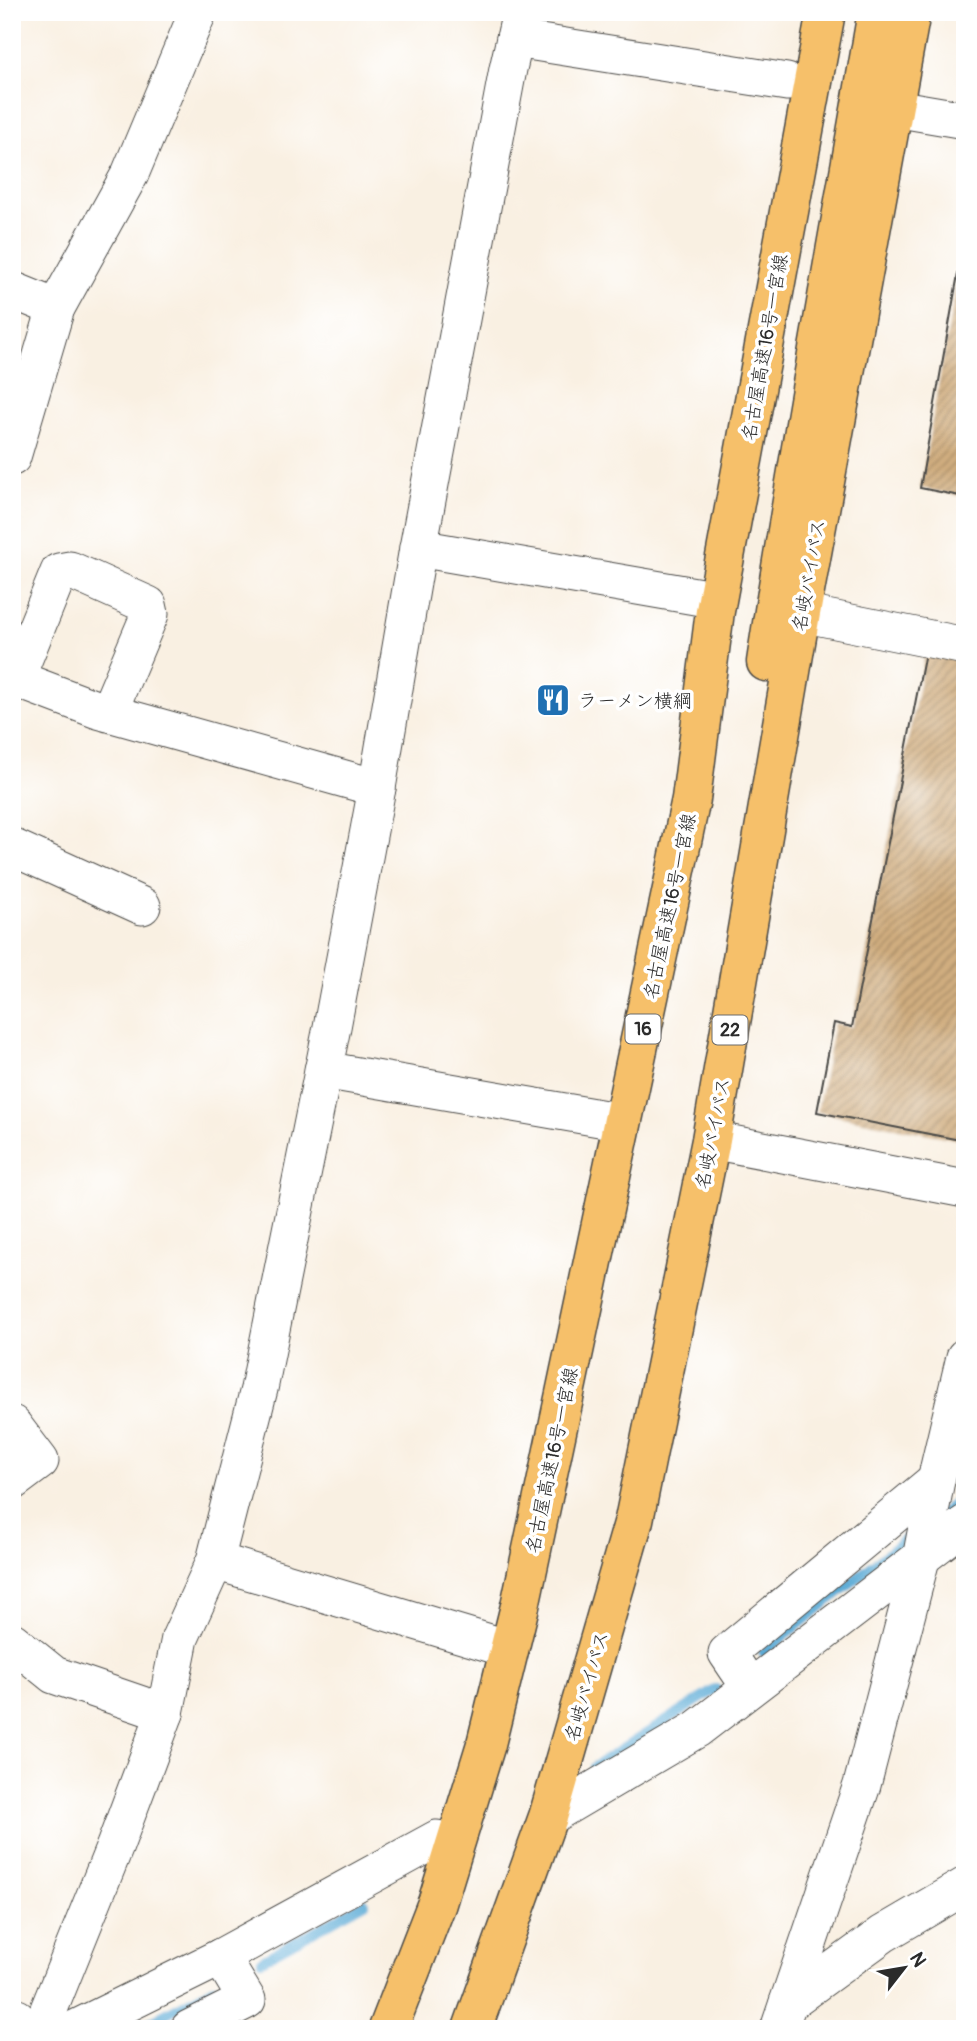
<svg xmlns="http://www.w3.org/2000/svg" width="977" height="2041" font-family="Pangolin,'Klee One',sans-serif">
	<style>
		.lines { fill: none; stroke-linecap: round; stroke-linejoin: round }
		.stream { stroke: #5cabd6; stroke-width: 10 }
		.building { fill: url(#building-hatch) }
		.street-casing { stroke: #4a4946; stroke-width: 39 }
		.highway-casing { stroke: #4a4946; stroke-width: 41 }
		.street { stroke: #fff; stroke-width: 37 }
		.highway { stroke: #f6c06b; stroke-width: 38 }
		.labels { text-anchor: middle; stroke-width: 7; stroke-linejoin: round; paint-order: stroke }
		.shield { fill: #fff; stroke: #6b6b6b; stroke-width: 2 }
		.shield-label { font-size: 18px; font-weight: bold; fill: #2b2b2b }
		.street-label { font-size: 19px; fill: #2b2b2b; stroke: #fff }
		.poi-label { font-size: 19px; fill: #2b2b2b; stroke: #fff; text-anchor: start }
	</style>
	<defs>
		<pattern id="building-hatch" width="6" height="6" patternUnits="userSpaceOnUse" patternTransform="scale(1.75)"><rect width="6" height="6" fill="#d0ad7f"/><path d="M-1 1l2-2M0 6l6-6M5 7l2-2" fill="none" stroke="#a98d68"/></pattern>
	</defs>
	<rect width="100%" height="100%" fill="#fff"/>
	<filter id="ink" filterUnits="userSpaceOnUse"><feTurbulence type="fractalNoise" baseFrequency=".0143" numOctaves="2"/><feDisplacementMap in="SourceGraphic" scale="14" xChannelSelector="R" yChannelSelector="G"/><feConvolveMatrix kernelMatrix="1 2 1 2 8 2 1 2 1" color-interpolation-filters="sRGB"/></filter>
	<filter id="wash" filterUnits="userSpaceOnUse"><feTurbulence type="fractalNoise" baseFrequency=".00686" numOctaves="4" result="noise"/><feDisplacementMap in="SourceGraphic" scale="28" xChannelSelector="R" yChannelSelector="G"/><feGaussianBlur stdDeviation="1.57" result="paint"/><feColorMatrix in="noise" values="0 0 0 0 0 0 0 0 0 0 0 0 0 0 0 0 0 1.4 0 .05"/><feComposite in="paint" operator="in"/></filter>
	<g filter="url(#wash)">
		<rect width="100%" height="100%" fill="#f9f0e2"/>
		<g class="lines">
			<g class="stream">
				<polyline points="941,1514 965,1494"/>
				<polyline points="763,1653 907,1538"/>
				<polyline points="594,1767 716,1689"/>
				<polyline points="262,1960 365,1903"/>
				<polyline points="137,2029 214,1988"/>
			</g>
		</g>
		<g id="blocks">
			<g class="building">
				<polygon points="963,246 965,246 965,497 920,488"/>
				<polygon points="925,653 965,661 965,1141 817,1112 834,1023 852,1027"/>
			</g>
		</g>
	</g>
	<g filter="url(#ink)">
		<use href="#blocks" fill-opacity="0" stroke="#4a4946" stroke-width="2"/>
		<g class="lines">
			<g class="street-casing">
				<g id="street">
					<polyline points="515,39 787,82"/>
					<polyline points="894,108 965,120"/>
					<polyline points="12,290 56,308"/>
					<polyline points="12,457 56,308 130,174 198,12"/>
					<polyline points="418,548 701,597"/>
					<polyline points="801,613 965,646"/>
					<polyline points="108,713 150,614 148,605 70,570 59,572 22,663 19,680 98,710 377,788"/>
					<polyline points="12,847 142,906"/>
					<polyline points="323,1070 617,1121"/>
					<polyline points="711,1140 965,1189"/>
					<polyline points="12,1424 40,1461 12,1482"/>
					<polyline points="215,1561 496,1645"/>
					<polyline points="12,1641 54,1675 165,1713"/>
					<polyline points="750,1687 727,1653 936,1480"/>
					<polyline points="548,1817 697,1729 965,1524"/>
					<polyline points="788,2003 883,1934 965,1886"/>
					<polyline points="12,2027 17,2018"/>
					<polyline points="41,2029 115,1846 165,1713 180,1638 215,1561 259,1389 332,1027 377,788 418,548 508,69 521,12"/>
					<polyline points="75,2029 221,1957 437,1839"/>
					<polyline points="189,2029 247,2000 221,1957"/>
					<polyline points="779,2029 862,1785 921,1559 936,1480 965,1357"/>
				</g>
			</g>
			<g class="highway-casing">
				<g id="highway">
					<path d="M766 662C799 445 840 229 877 12"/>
					<polyline points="388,2029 437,1903 486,1744 520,1606 691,799 715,611 826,12"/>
					<polyline points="472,2029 548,1817 634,1520 711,1140 801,613 911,12"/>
				</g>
			</g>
			<use href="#street" class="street"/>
			<use href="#highway" class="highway"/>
		</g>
	</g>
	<defs>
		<g id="restaurant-square" transform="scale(1.75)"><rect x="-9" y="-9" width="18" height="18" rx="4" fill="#1f6fb2" stroke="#fff"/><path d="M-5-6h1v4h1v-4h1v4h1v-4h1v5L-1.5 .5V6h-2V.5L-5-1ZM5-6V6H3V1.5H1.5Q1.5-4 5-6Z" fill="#fff"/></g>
	</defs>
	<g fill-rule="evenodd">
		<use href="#restaurant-square" x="553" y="700"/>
	</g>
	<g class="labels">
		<g class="shield">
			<rect x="625.5" y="1014.5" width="35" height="29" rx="5"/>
			<rect x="712.5" y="1015.5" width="35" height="29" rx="5"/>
		</g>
		<g class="shield-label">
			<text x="643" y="1035">16</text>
			<text x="730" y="1036">22</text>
		</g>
		<g class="street-label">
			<text transform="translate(764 347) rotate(-80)" y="7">名古屋高速16号一宮線</text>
			<text transform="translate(808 575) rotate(-80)" y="7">名岐バイパス</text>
			<text transform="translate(669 906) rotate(-78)" y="7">名古屋高速16号一宮線</text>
			<text transform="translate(712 1133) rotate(-79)" y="7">名岐バイパス</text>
			<text transform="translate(551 1460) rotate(-78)" y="7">名古屋高速16号一宮線</text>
			<text transform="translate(586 1686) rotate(-74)" y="7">名岐バイパス</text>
		</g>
		<g class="poi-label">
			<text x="578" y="707">ラーメン横綱</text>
		</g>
	</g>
	<rect width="977" height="2041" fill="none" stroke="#fff" stroke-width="42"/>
	<g transform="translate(904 1968) rotate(59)" stroke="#ffffff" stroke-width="5" paint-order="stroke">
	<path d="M0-5L12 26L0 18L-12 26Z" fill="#2b2b2b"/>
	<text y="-10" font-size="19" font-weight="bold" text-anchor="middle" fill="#2b2b2b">N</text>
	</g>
</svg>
